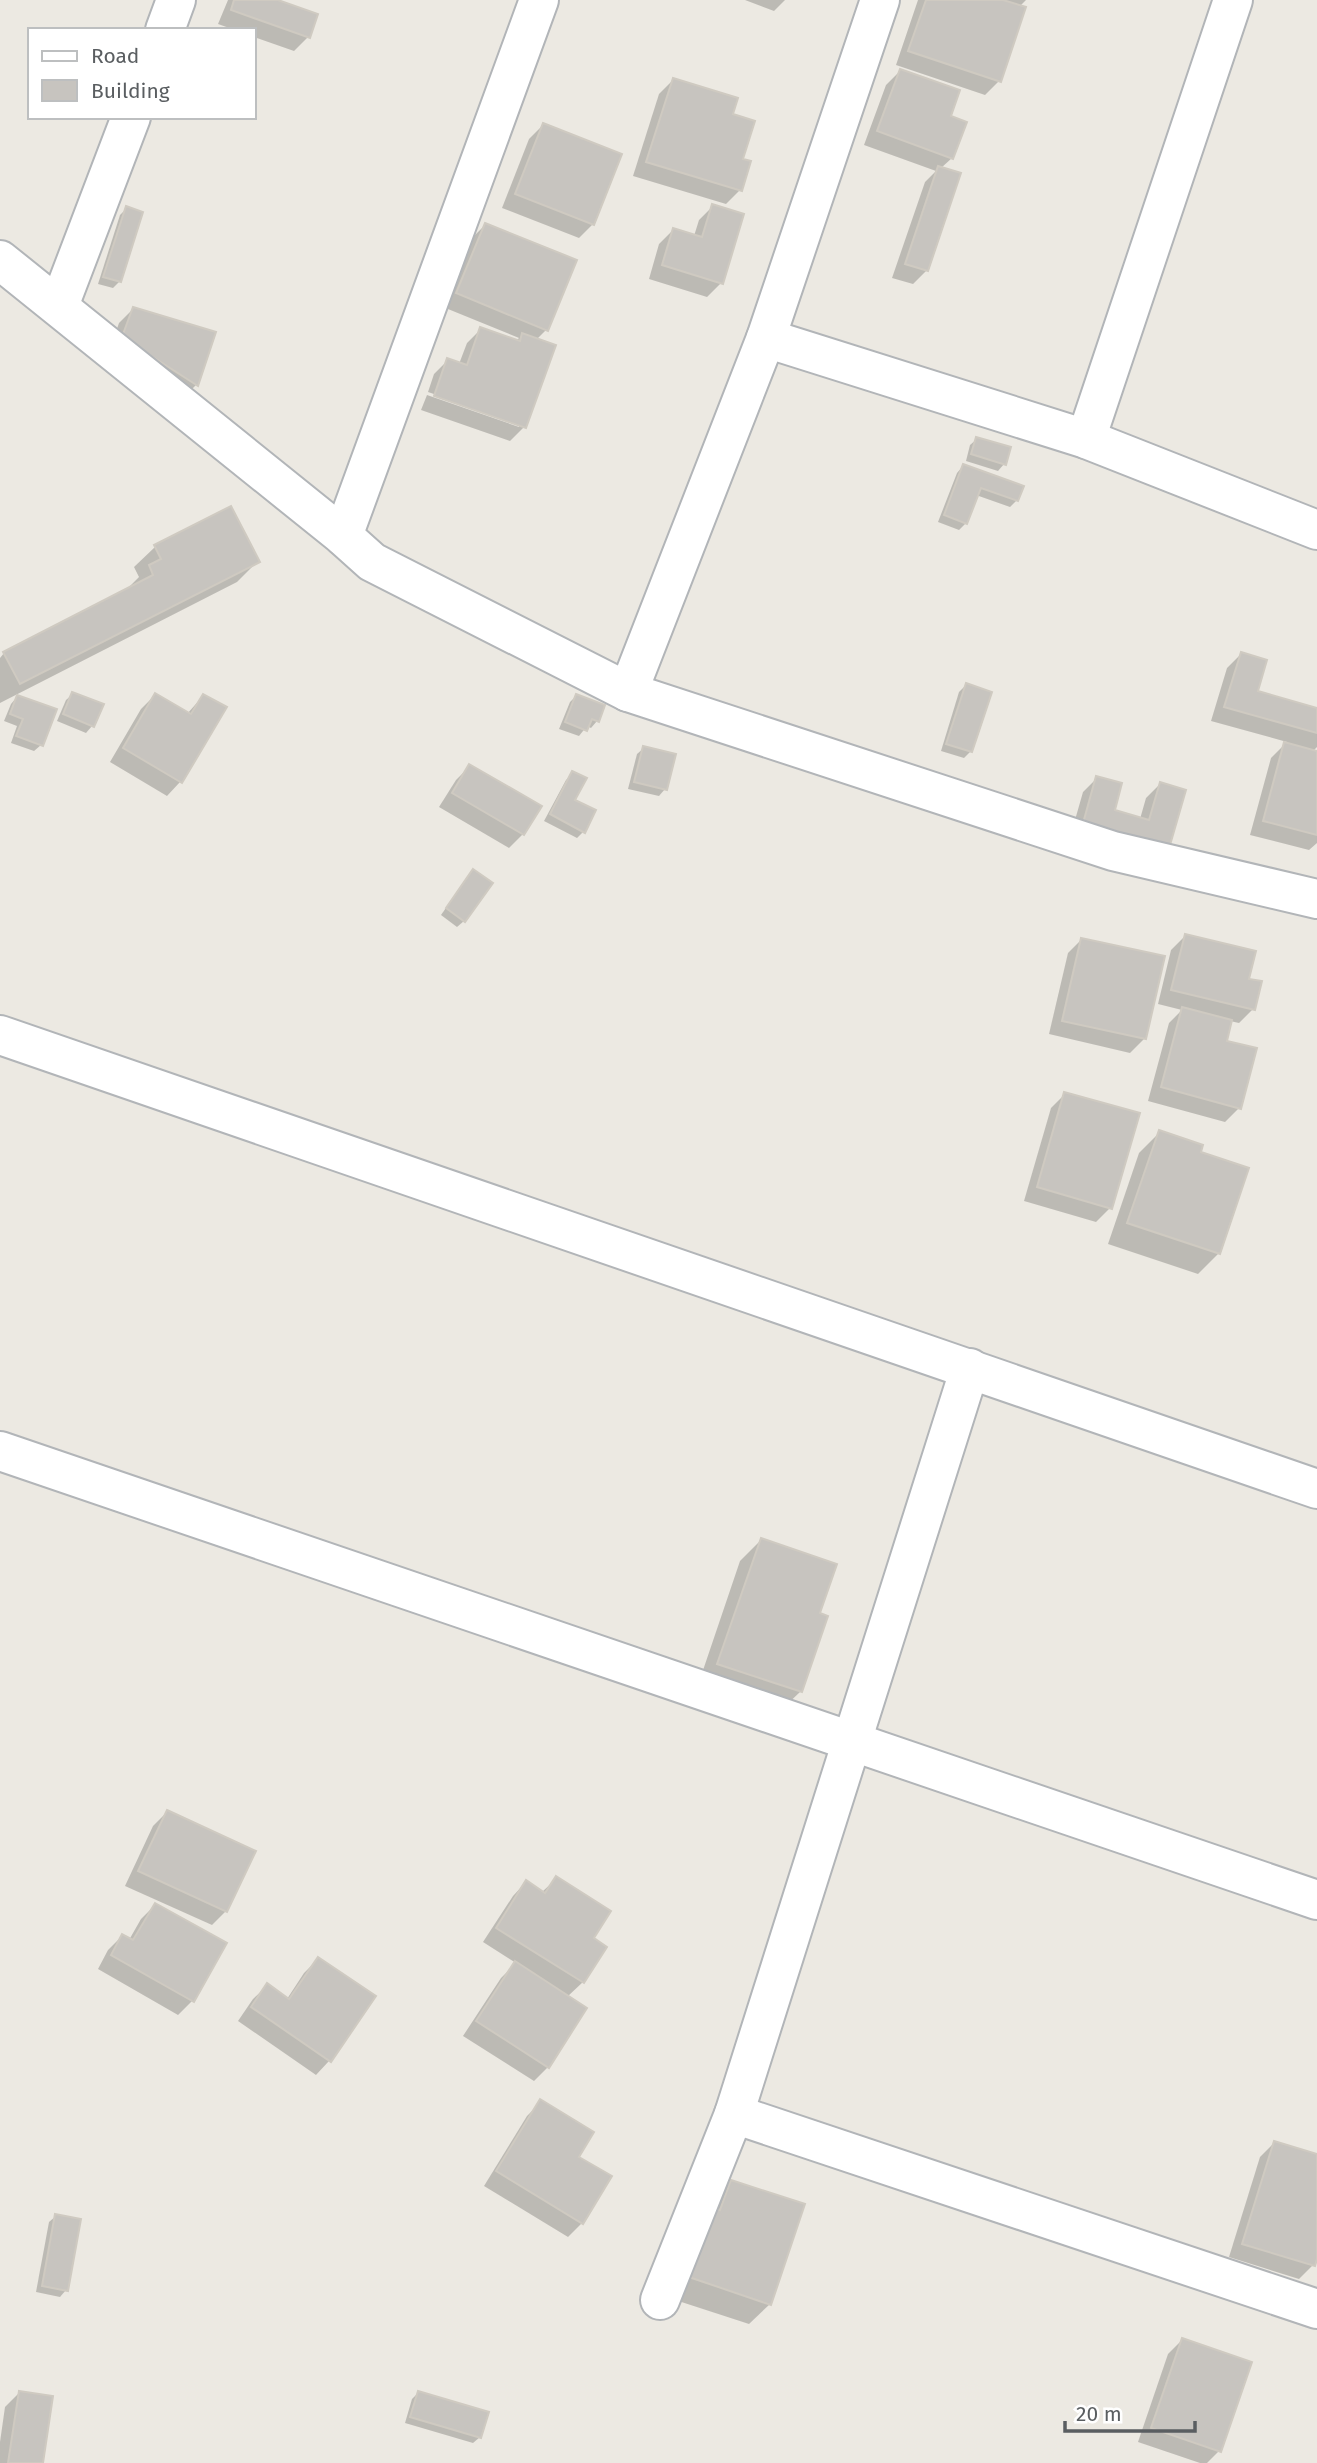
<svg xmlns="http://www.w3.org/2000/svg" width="1317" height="2463" font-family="'Fira Sans',sans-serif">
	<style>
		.shadow { fill: #0003 }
		.building { fill: #c7c4bf; stroke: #cfcac1; stroke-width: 2 }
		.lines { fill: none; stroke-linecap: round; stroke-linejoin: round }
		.minor-casing { stroke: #b2b5b8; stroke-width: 42 }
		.minor { stroke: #fff; stroke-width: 38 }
	</style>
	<rect width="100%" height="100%" fill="#ece9e2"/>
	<g class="shadow">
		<polygon points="228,0 273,0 316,15 308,37 294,51 254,37 254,30 235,30 218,24"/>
		<polygon points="745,0 785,0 774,11"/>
		<polygon points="918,0 1026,0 1019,7 1024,9 999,81 985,95 896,65"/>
		<polygon points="900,71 948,117 952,158 941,168 927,270 913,284 892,278 925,182 936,171 864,145 886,85"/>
		<polygon points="673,80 731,115 740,190 726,204 633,176 659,94"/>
		<polygon points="543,125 593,224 579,238 502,208 529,139"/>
		<polygon points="713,206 721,283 707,297 649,279 659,244 673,230 694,236 699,220"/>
		<polygon points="127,208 119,282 113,288 98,284 120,215"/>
		<polygon points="485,225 546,330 536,340 524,427 510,441 421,410 427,395 519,427 519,423 428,392 434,374 448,360 459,364 467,343 481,329 516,341 519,338 443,307 471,239"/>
		<polygon points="133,309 214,333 196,385 182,399 109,352 119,323"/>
		<polygon points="977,439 1004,464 998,471 966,461 970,445"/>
		<polygon points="963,466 1017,500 1010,507 976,495 966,523 959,530 938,522 957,473"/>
		<polygon points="231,508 258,561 237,582 0,703 0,658 4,653 129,587 139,577 134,567 155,547"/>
		<polygon points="1241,654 1256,692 1317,710 1317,747 1312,752 1317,753 1317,843 1309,850 1250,835 1271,758 1287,742 1211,721 1227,668"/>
		<polygon points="966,685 971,751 964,758 941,751 959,692"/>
		<polygon points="73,694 92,726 86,733 57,721 66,700"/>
		<polygon points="155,695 187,714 203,696 224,708 180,782 167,796 110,762 141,709"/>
		<polygon points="576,696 597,721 591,728 587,726 579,736 559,729 570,702"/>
		<polygon points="17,697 41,745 34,751 11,743 17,726 4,721 11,704"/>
		<polygon points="644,748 665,789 659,796 628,789 637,754"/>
		<polygon points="470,766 523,834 509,848 439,807 456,780"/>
		<polygon points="573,773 573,800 583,832 577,838 544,821 566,780"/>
		<polygon points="1097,778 1112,811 1140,819 1146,798 1160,784 1166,851 1069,841 1083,792"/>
		<polygon points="467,878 464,921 457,927 441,915"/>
		<polygon points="1185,936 1247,980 1253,1009 1239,1023 1230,1021 1225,1042 1239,1108 1225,1122 1148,1101 1169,1023 1182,1010 1158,1004 1171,950"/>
		<polygon points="1082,939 1144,1039 1130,1053 1049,1034 1068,953"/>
		<polygon points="1065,1094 1110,1208 1096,1222 1024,1201 1051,1108"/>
		<polygon points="1160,1132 1199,1153 1219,1253 1198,1274 1108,1244 1139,1153"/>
		<polygon points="761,1540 818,1614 825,1617 800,1692 779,1712 698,1685 740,1561"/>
		<polygon points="167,1812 254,1852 226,1911 212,1925 125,1886 153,1826"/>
		<polygon points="556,1879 592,1938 583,1982 567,1997 548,2067 534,2081 463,2036 501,1978 516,1963 483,1942 513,1896 526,1882 542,1892"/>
		<polygon points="155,1905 225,1944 192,2001 178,2015 98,1969 108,1950 122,1936 129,1940 141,1919"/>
		<polygon points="318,1959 329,2061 316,2075 238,2021 253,1999 267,1986 287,1999 304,1973"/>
		<polygon points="541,2102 577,2157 582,2223 568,2237 484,2186 527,2116"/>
		<polygon points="1274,2143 1317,2156 1317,2253 1313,2265 1299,2279 1229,2257 1260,2157"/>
		<polygon points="731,2182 770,2304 749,2324 663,2296 711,2202"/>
		<polygon points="56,2216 66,2290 60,2297 36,2292 49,2222"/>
		<polygon points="1182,2340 1219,2451 1207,2463 1200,2463 1138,2442 1168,2354"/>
		<polygon points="419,2392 480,2437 473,2443 405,2423 412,2399"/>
		<polygon points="19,2393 41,2463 0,2463 0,2442 5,2407"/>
	</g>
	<g class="building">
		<polygon points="234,0 278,0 318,14 310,38 231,10"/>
		<polygon points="926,0 1003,0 1026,7 1001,82 908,51"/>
		<polygon points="900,69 960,90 951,116 967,122 953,159 877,131"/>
		<polygon points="673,78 738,98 733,114 755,121 743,159 751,161 742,191 646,162"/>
		<polygon points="543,123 622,154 594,225 515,194"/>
		<polygon points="938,166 961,173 928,271 905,264"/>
		<polygon points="712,204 744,214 723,284 662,265 673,228 702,237"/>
		<polygon points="126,206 143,212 121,282 103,277"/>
		<polygon points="485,223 577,260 548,331 456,293"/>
		<polygon points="133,307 216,332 198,386 122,337"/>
		<polygon points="480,327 520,341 522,333 556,345 526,428 434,396 447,358 467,365"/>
		<polygon points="976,437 1011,447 1006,465 971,454"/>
		<polygon points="963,464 1024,486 1018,501 981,488 967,524 944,515"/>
		<polygon points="231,506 260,562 20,684 3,652 153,575 149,565 161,559 154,545"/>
		<polygon points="1241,652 1267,660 1258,691 1317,708 1317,733 1224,707"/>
		<polygon points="966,683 992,692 972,752 946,744"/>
		<polygon points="72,692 104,704 94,727 63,714"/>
		<polygon points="155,693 191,714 203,694 227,707 182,783 123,748"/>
		<polygon points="576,694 605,705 599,722 592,719 587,731 565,722"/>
		<polygon points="17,695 57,709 43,746 16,736 23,719 10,714"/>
		<polygon points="1284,742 1317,751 1317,835 1263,821"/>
		<polygon points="643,746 676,754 667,790 634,782"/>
		<polygon points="469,764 542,806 524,835 452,793"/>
		<polygon points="572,771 587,778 575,800 596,810 585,833 550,814"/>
		<polygon points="1096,776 1122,783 1115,810 1149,820 1160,782 1186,790 1168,852 1082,827"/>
		<polygon points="473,869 493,883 465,922 446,908"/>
		<polygon points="1185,934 1256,951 1249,979 1262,981 1255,1010 1171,990"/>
		<polygon points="1081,938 1165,956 1146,1039 1062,1021"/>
		<polygon points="1182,1007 1232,1020 1227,1041 1257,1048 1241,1109 1161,1087"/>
		<polygon points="1064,1092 1140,1113 1112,1209 1037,1187"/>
		<polygon points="1159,1130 1203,1145 1201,1152 1249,1168 1220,1254 1127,1223"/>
		<polygon points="761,1538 837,1564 820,1613 828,1616 802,1692 717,1664"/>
		<polygon points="167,1810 256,1851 227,1912 138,1871"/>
		<polygon points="556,1876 611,1911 594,1938 607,1947 584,1983 496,1928 526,1880 545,1893"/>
		<polygon points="155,1903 227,1943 194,2002 111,1955 122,1934 133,1940"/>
		<polygon points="318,1957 376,1996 331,2062 251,2007 267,1983 289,1999"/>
		<polygon points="515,1961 587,2008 549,2068 476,2021"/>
		<polygon points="540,2099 594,2132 579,2157 612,2176 583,2224 496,2171"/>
		<polygon points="1274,2141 1317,2154 1317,2259 1315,2266 1242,2244"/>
		<polygon points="731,2180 805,2204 771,2305 683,2275 706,2206 720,2210"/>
		<polygon points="55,2214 81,2219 68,2291 42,2286"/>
		<polygon points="1182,2338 1252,2362 1221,2452 1151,2428"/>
		<polygon points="19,2391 53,2396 43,2463 8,2463"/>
		<polygon points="418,2391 489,2412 481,2438 410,2417"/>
	</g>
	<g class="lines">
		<g class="minor-casing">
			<g id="minor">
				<polyline points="165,30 176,0"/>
				<polyline points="0,260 343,536 372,562 628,692 1113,851 1317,899"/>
				<polyline points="59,306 131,117"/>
				<polyline points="766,338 1086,439 1317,530"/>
				<polyline points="1086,439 1233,0"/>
				<polyline points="343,536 539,0"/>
				<polyline points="628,692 766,338 880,0"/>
				<polyline points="0,1035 1317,1489"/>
				<polyline points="0,1451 1317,1900"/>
				<polyline points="734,2114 1317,2309"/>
				<polyline points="660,2300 734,2114 970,1368"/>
			</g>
		</g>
		<use href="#minor" class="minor"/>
	</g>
	<rect x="28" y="28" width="228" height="91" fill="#ffffff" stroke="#bdbfc0" stroke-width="2"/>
	<rect x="42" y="51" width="35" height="10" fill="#ffffff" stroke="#bdbfc0" stroke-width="2"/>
	<text x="91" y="63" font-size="21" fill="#5a5e61">Road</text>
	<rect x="42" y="80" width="35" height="21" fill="#c7c4bf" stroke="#bdbfc0" stroke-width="2"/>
	<text x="91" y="98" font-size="21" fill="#5a5e61">Building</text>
	<path d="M1065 2421v10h130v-10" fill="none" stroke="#5a5e61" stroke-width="3.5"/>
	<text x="1076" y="2421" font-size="21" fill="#5a5e61" stroke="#ffffff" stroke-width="5" paint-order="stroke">20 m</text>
</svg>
